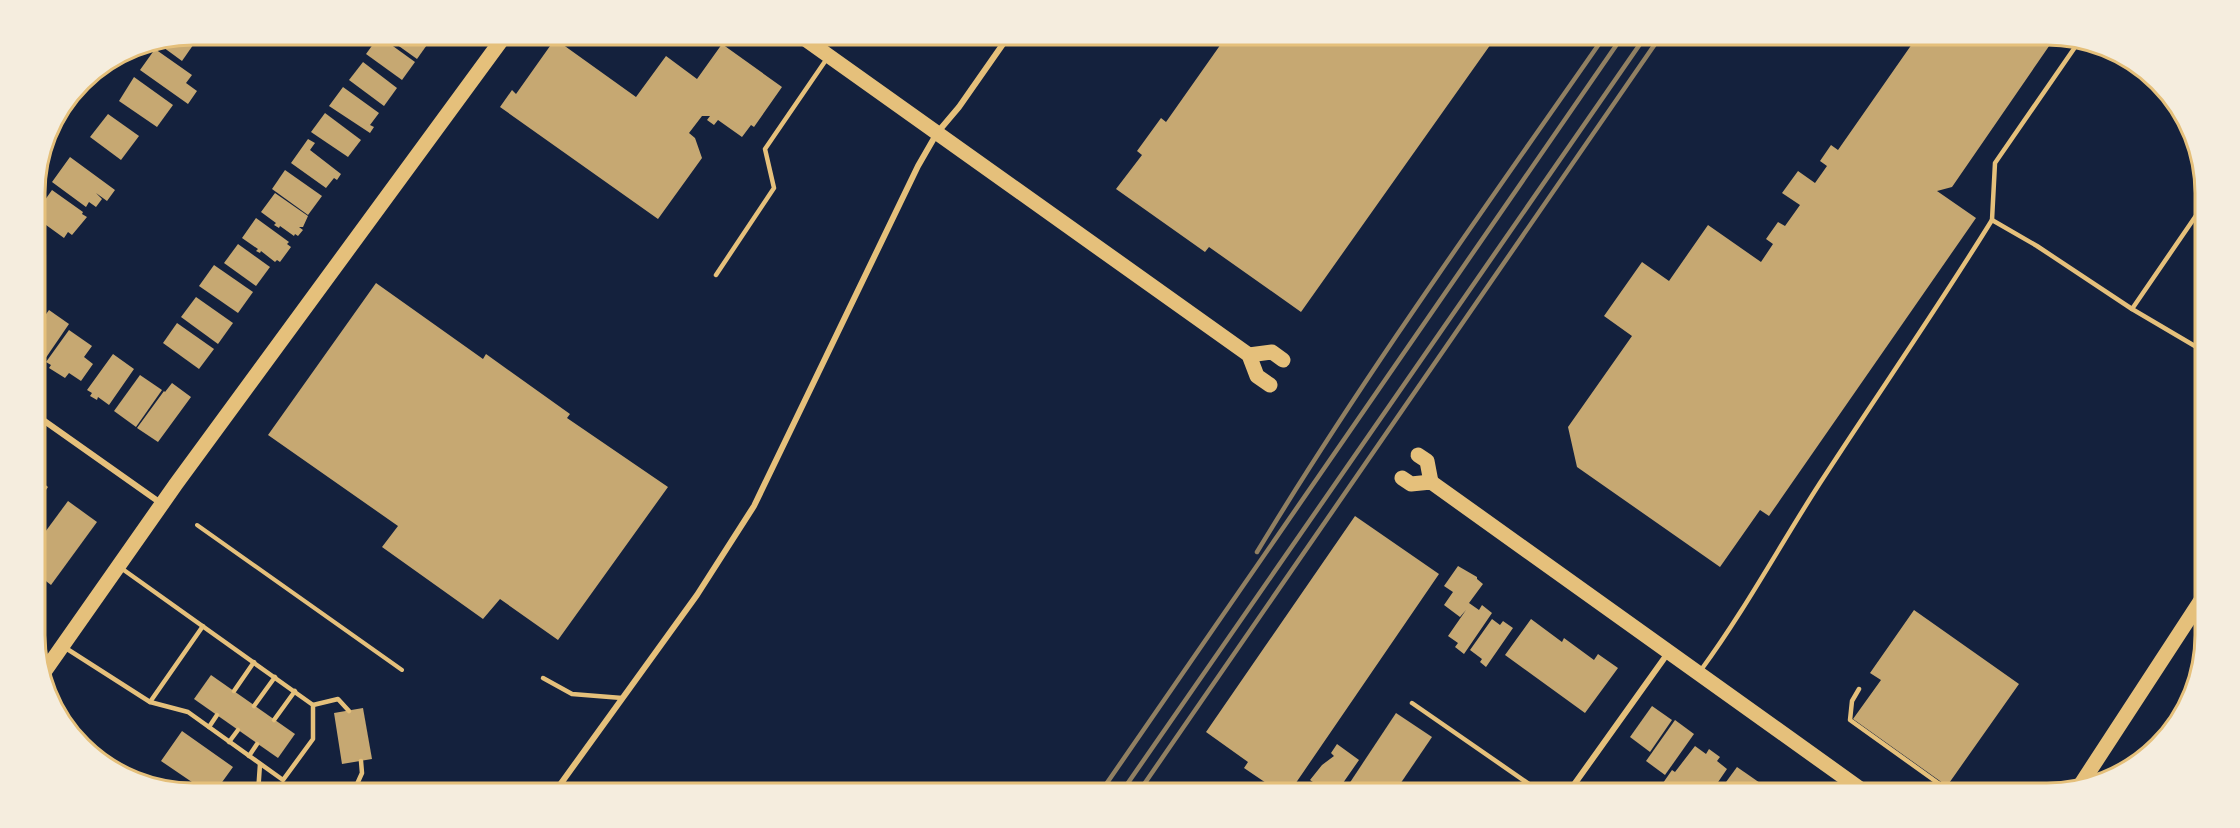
<svg xmlns="http://www.w3.org/2000/svg" width="2240" height="828" font-family="'Times New Roman',serif">
	<style>
		.building { fill: #c6a872 }
		.lines { fill: none; stroke-linecap: round; stroke-linejoin: round }
		.path { stroke: #e5c07b; stroke-width: 4 }
		.service { stroke: #e5c07b; stroke-width: 4.5 }
		.minor { stroke: #e5c07b; stroke-width: 6 }
		.primary { stroke: #e5c07b; stroke-width: 15 }
		.rail { stroke: #918062; stroke-width: 4.5 }
		.rim { fill: none; stroke: #e5c07b; stroke-width: 3 }
	</style>
	<rect width="100%" height="100%" fill="#14213d"/>
	<g class="building">
		<polygon points="193,34 198,38 182,61 156,42"/>
		<polygon points="382,34 420,34 429,42 417,59"/>
		<polygon points="1228,34 1498,34 1301,312 1209,247 1205,252 1116,189 1142,155 1137,151 1161,118 1166,122"/>
		<polygon points="1919,34 2056,36 1952,187 1937,191 1976,218 1769,516 1760,510 1720,567 1577,467 1568,427 1632,336 1604,316 1642,262 1669,281 1708,225 1761,262 1773,244 1766,239 1778,222 1785,226 1800,205 1782,193 1798,171 1815,183 1827,166 1820,161 1831,145 1838,150"/>
		<polygon points="379,36 415,62 402,80 366,54"/>
		<polygon points="555,39 636,97 666,56 697,79 722,44 782,87 754,127 751,125 742,137 718,120 714,125 707,120 710,116 702,116 689,133 695,138 702,158 658,219 500,107 512,90 516,94"/>
		<polygon points="155,49 192,75 186,83 197,91 188,104 140,70"/>
		<polygon points="363,62 397,88 384,106 349,80"/>
		<polygon points="134,77 173,105 157,127 119,101"/>
		<polygon points="343,87 379,113 370,125 374,127 370,133 329,106"/>
		<polygon points="325,113 361,140 348,157 311,132"/>
		<polygon points="108,114 139,136 121,160 90,137"/>
		<polygon points="308,139 315,143 310,150 341,174 337,180 334,178 326,188 291,163"/>
		<polygon points="70,157 115,190 107,201 96,193 102,199 96,207 89,202 86,207 52,182"/>
		<polygon points="285,170 322,196 308,215 272,189"/>
		<polygon points="52,190 83,212 82,214 87,217 72,235 68,232 64,238 35,217 35,214"/>
		<polygon points="275,193 308,216 303,227 299,227 303,230 298,236 295,234 294,236 280,226 279,228 274,225 276,223 261,212"/>
		<polygon points="256,218 289,242 287,244 291,247 280,262 277,260 275,262 261,251 260,253 256,251 258,249 242,238"/>
		<polygon points="238,244 270,267 256,286 224,263"/>
		<polygon points="214,265 253,292 238,313 199,286"/>
		<polygon points="376,283 483,359 486,354 570,414 567,418 668,487 558,640 500,599 483,619 382,547 398,526 268,435"/>
		<polygon points="196,297 233,323 218,344 181,317"/>
		<polygon points="49,310 69,324 43,362 36,357 36,328"/>
		<polygon points="177,323 214,349 199,369 163,343"/>
		<polygon points="69,330 92,346 84,357 93,364 81,381 69,373 65,378 49,368 51,365 46,362"/>
		<polygon points="113,354 134,369 109,405 98,397 97,400 90,396 92,393 87,390"/>
		<polygon points="140,375 162,390 136,427 114,411"/>
		<polygon points="172,383 191,397 158,442 137,428 164,391 165,392"/>
		<polygon points="36,471 44,477 41,481 48,487 37,503"/>
		<polygon points="68,501 97,522 51,585 37,574 37,543"/>
		<polygon points="1355,516 1439,574 1289,793 1281,793 1244,768 1248,762 1206,732"/>
		<polygon points="1458,566 1477,577 1477,579 1483,584 1469,603 1479,610 1482,605 1492,613 1464,654 1455,647 1458,643 1448,636 1466,610 1460,617 1444,605 1453,592 1444,586"/>
		<polygon points="1914,610 2019,684 1947,786 1853,719 1881,680 1870,673"/>
		<polygon points="1492,619 1500,625 1503,621 1513,628 1486,667 1480,662 1482,659 1470,650"/>
		<polygon points="1531,619 1562,642 1564,638 1594,660 1598,654 1618,668 1585,713 1505,655"/>
		<polygon points="211,675 295,734 278,758 194,699"/>
		<polygon points="1652,706 1672,720 1650,752 1630,737"/>
		<polygon points="363,708 372,759 342,764 334,713"/>
		<polygon points="1396,713 1432,737 1394,793 1343,793"/>
		<polygon points="1675,720 1694,734 1665,775 1646,761"/>
		<polygon points="182,731 233,767 220,785 231,793 208,793 161,761"/>
		<polygon points="1337,744 1359,760 1336,793 1329,793 1310,780 1322,765 1334,756 1331,753"/>
		<polygon points="1695,746 1706,754 1709,749 1720,757 1717,761 1727,769 1714,788 1711,786 1705,793 1656,793 1672,770 1675,772"/>
		<polygon points="1737,767 1763,785 1757,793 1718,793"/>
		<polygon points="1477,783 1491,793 1469,793"/>
	</g>
	<g class="lines">
		<polyline class="path" points="197,525 402,670"/>
		<g class="service">
			<polyline points="1992,220 1995,163 2080,40"/>
			<polyline points="716,275 774,188 765,149 828,57"/>
			<polyline points="2132,309 2204,204"/>
			<polyline points="64,647 150,702 188,712 283,780 313,739 313,705 121,568"/>
			<path d="M1701 670C1745 610 1780 545 1820 483 1877 395 1937 309 1992 220L2037 246 2132 309 2205 352"/>
			<polyline points="543,678 572,694 622,698"/>
			<polyline points="1859,689 1852,701 1850,720 1952,793"/>
			<polyline points="234,691 254,662"/>
			<polyline points="150,702 203,626"/>
			<polyline points="1412,703 1542,793"/>
			<polyline points="313,705 338,699 349,711"/>
			<polyline points="254,706 275,677"/>
			<polyline points="274,720 295,691"/>
			<polyline points="209,727 217,715"/>
			<polyline points="229,742 238,730"/>
			<polyline points="249,756 257,744"/>
			<polyline points="258,793 260,764"/>
			<polyline points="353,793 362,773 361,761"/>
		</g>
		<g class="minor">
			<polyline points="36,415 162,504"/>
			<polyline points="554,793 697,595 754,506 918,166 937,133 959,107 1010,34"/>
			<polyline points="1568,793 1668,653"/>
		</g>
		<g class="primary">
			<polyline points="798,34 1249,355 1257,376 1270,385"/>
			<polyline points="1249,355 1272,352 1283,360"/>
			<polyline points="1418,455 1427,461 1431,482"/>
			<polyline points="1402,478 1411,484 1431,482 1866,793"/>
			<polyline points="42,675 176,484 506,34"/>
			<polyline points="2081,784 2205,594"/>
		</g>
		<g class="rail">
			<path d="M1257 552C1365 374 1487 205 1606 34"/>
			<polyline points="1100,793 1624,34"/>
			<polyline points="1121,793 1647,34"/>
			<polyline points="1138,793 1662,34"/>
		</g>
	</g>
	<path d="M0 0H2240V828H0ZM193 45H2047A148 148 0 0 1 2195 193V635A148 148 0 0 1 2047 783H193A148 148 0 0 1 45 635V193A148 148 0 0 1 193 45Z" fill="#f5edde" fill-rule="evenodd"/>
	<path class="rim" d="M193 45H2047A148 148 0 0 1 2195 193V635A148 148 0 0 1 2047 783H193A148 148 0 0 1 45 635V193A148 148 0 0 1 193 45Z"/>
</svg>
